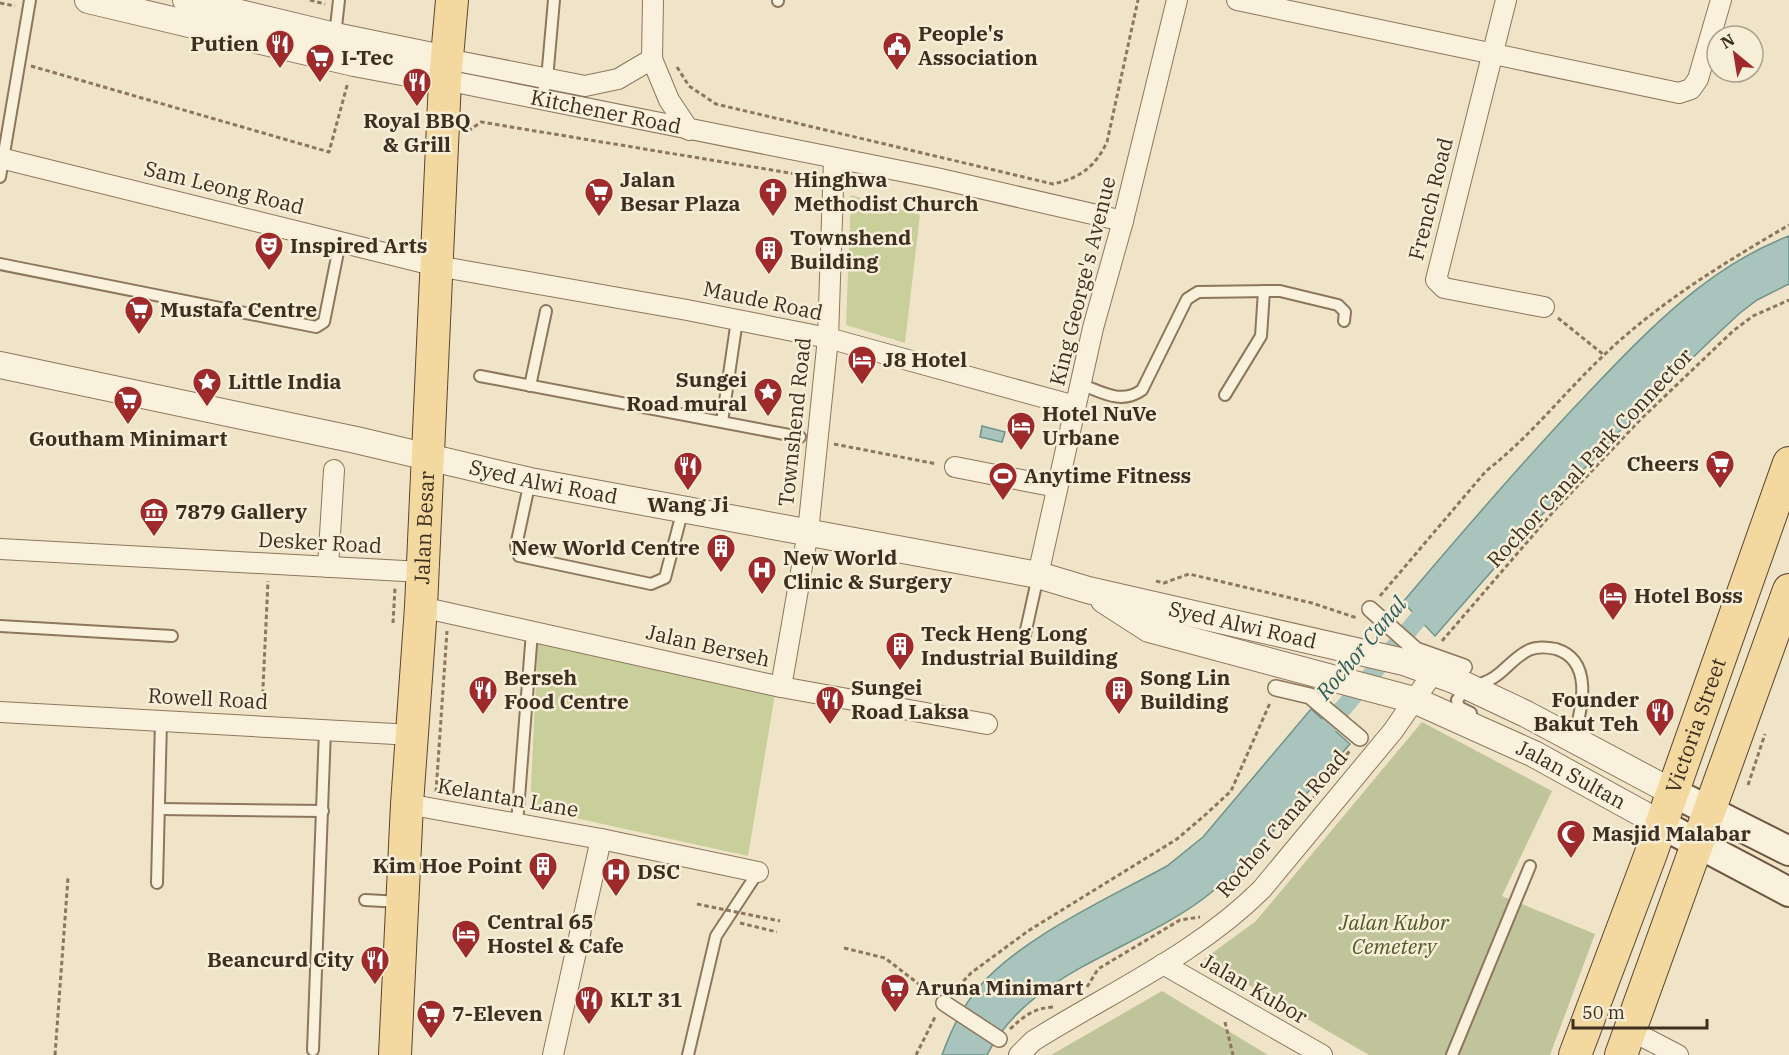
<svg xmlns="http://www.w3.org/2000/svg" width="1789" height="1055" font-family="'IBM Plex Serif',serif">
	<style>
		.green { fill: #c9cf9b }
		.cemetery { fill: #bfc49a }
		.water { fill: #a9c4bc; stroke: #6f938a; stroke-width: 1.5 }
		.lines { fill: none; stroke-linecap: round; stroke-linejoin: round }
		.canal { stroke: #a9c4bc; stroke-width: 18 }
		.service-casing { stroke: #8d765c; stroke-width: 14 }
		.pedestrian-casing { stroke: #8d765c; stroke-width: 18 }
		.minor-casing { stroke: #8d765c; stroke-width: 22 }
		.tertiary-casing { stroke: #8d765c; stroke-width: 28 }
		.secondary-casing { stroke: #6f573f; stroke-width: 32 }
		.primary-casing { stroke: #5b4430; stroke-width: 34 }
		.path { stroke: #8d765c; stroke-width: 3; stroke-dasharray: 4.5 3; stroke-linecap: butt }
		.service { stroke: #faf1dc; stroke-width: 10 }
		.pedestrian { stroke: #faf1dc; stroke-width: 15 }
		.minor { stroke: #faf1dc; stroke-width: 20 }
		.tertiary { stroke: #faf1dc; stroke-width: 26 }
		.secondary { stroke: #faf1dc; stroke-width: 28 }
		.primary { stroke: #f3d9a0; stroke-width: 32 }
		.path-bridge { stroke: #8d765c; stroke-width: 3; stroke-dasharray: 4.5 3; stroke-linecap: butt }
		.labels { text-anchor: middle; stroke-width: 5; stroke-linejoin: round; paint-order: stroke }
		.poi-label { font-size: 21px; font-weight: bold; fill: #3d2e20; stroke: #f7eed8; text-anchor: start }
		.street-label { font-size: 21px; fill: #3d2e20; stroke: #f7eed8 }
		.park-label { font-size: 21px; font-style: italic; fill: #4d5a26; stroke: #f7eed8 }
		.water-label { font-size: 22px; font-style: italic; fill: #2f5d5a; stroke: #f7eed8 }
	</style>
	<rect width="100%" height="100%" fill="#f0e4c8"/>
	<g class="green">
		<polygon points="851,195 920,215 905,343 846,325"/>
		<polygon points="538,638 776,688 748,856 530,808"/>
	</g>
	<g class="cemetery">
		<polygon points="1422,722 1552,791 1502,896 1595,934 1550,1055 1369,1055 1204,959 1256,921"/>
		<polygon points="1162,991 1268,1055 1051,1055"/>
	</g>
	<g class="water">
		<path d="M1789 236V284L1757 300 1740 313C1631 413 1532 524 1435 636L1403 602C1463 531 1523 461 1587 394 1646 332 1707 267 1789 236Z"/>
		<polygon points="982,426 1005,432 1002,442 980,437"/>
		<path d="M1311 709 1350 744C1306 793 1263 848 1213 891 1144 949 1030 969 987 1055H942C951 1030 962 1007 979 987 1022 937 1109 898 1167 866L1203 837Z"/>
	</g>
	<g class="lines">
		<polyline class="canal" points="1313,744 1434,600"/>
		<g class="service-casing">
			<g id="service">
				<polyline points="778,1 778,0"/>
				<polyline points="335,36 339,0"/>
				<polyline points="540,101 547,79 554,0"/>
				<polyline points="0,177 30,0"/>
				<polyline points="0,264 316,327 324,322 340,242"/>
				<polyline points="480,376 800,437"/>
				<path d="M1080 384C1102 392 1121 405 1142 390L1187 299 1198 292 1280 291 1338 305 1345 312 1344 321"/>
				<polyline points="530,386 546,311"/>
				<polyline points="1225,395 1261,336 1264,291"/>
				<polyline points="722,422 737,320"/>
				<polyline points="530,481 516,546 519,556 651,584 665,578 683,509"/>
				<polyline points="0,626 172,636"/>
				<polyline points="1024,639 1038,576"/>
				<path d="M1471 713 1459 707 1457 700C1465 687 1484 685 1496 676 1507 668 1516 656 1529 650 1538 646 1547 647 1556 649 1595 661 1581 710 1574 739"/>
				<polyline points="159,809 323,811"/>
				<polyline points="517,823 532,632"/>
				<polyline points="157,883 161,721"/>
				<polyline points="365,900 401,902"/>
				<polyline points="313,1050 325,730"/>
				<polyline points="688,1055 716,936 758,872"/>
				<polyline points="1452,1055 1530,866"/>
			</g>
		</g>
		<g class="pedestrian-casing">
			<g id="pedestrian">
				<polyline points="1370,609 1416,650 1464,667"/>
				<polyline points="1276,688 1310,696 1360,738"/>
				<polyline points="944,1003 999,1039"/>
			</g>
		</g>
		<g class="minor-casing">
			<g id="minor">
				<polyline points="653,0 652,59 669,100 689,130"/>
				<polyline points="1237,0 1679,93 1691,89 1698,79 1721,0"/>
				<polyline points="1506,0 1436,280 1444,288 1544,307"/>
				<polyline points="447,59 585,86 618,79 652,59"/>
				<path id="s1" d="M445 80 936 178 1123 221"/>
				<polyline points="0,158 437,266 687,310 828,338 1075,406"/>
				<polyline points="955,467 1057,487"/>
				<polyline points="0,549 422,572"/>
				<polyline points="328,567 334,470"/>
				<polyline points="1038,575 1093,328 1123,221 1177,0"/>
				<polyline points="421,607 781,687 987,724"/>
				<polyline points="781,687 808,532 828,338 834,159"/>
				<polyline points="0,712 413,735"/>
				<polyline points="407,804 601,839 758,872"/>
				<polyline points="1163,964 1322,1055"/>
				<polyline points="1630,1030 1678,1055"/>
				<polyline points="553,1055 601,839"/>
				<path d="M1019 1055 1033 1041C1111 992 1197 954 1262 889L1393 731 1433 673"/>
			</g>
		</g>
		<g class="tertiary-casing">
			<g id="tertiary">
				<polyline points="88,0 354,63 445,80"/>
				<polyline points="186,0 335,36 447,59"/>
				<path id="s2" d="M0 365 356 440 530 481 1038 575 1088 590 1404 662 1454 680 1526 714 1672 792"/>
				<path id="s3" d="M1104 600 1149 629 1414 700 1534 754 1661 824"/>
			</g>
		</g>
		<g class="secondary-casing">
			<g id="secondary">
				<polyline points="1672,792 1789,851"/>
				<polyline points="1661,824 1789,892"/>
			</g>
		</g>
		<g class="primary-casing">
			<g id="primary">
				<path id="s4" d="M395 1055 407 804 421 607 445 80 452 0"/>
				<path id="s5" d="M1575 1055 1650 856 1789 463"/>
				<polyline points="1621,1055 1789,590"/>
			</g>
		</g>
		<g class="path">
			<polyline points="310,0 325,4"/>
			<polyline points="0,3 15,6"/>
			<polyline points="31,66 329,152 348,82"/>
			<path d="M677 67 689 86 716 104 1053 184C1080 178 1095 167 1107 142L1138 0"/>
			<polyline points="468,131 481,122 814,177"/>
			<polyline points="850,182 868,185"/>
			<polyline points="1558,318 1604,355"/>
			<polyline points="834,444 937,464"/>
			<polyline points="1156,581 1164,583 1189,574 1312,603 1357,618"/>
			<path d="M1380 596 1486 471C1529 438 1563 394 1603 356 1658 303 1724 263 1789 225"/>
			<polyline points="393,623 395,588"/>
			<polyline points="1442,641 1553,512 1640,420 1733,331 1753,316 1789,300"/>
			<polyline points="262,709 268,581"/>
			<polyline points="1342,761 1351,749"/>
			<polyline points="1748,785 1765,734"/>
			<polyline points="436,792 447,631"/>
			<polyline points="1231,890 1254,867 1263,840 1292,808 1314,797"/>
			<polyline points="740,923 777,932"/>
			<polyline points="844,948 885,958 933,995"/>
			<polyline points="1087,987 1098,969 1180,920 1200,917"/>
			<polyline points="953,992 971,973 1028,931 1177,839 1204,816 1231,791 1270,703"/>
			<polyline points="1225,1022 1233,1055"/>
			<path d="M1010 1029C1024 1016 1034 1008 1053 1007"/>
			<polyline points="55,1055 68,878"/>
			<polyline points="916,1055 935,1017"/>
		</g>
		<use href="#service" class="service"/>
		<use href="#pedestrian" class="pedestrian"/>
		<use href="#minor" class="minor"/>
		<use href="#tertiary" class="tertiary"/>
		<use href="#secondary" class="secondary"/>
		<use href="#primary" class="primary"/>
		<polyline class="path-bridge" points="697,904 780,921"/>
	</g>
	<defs>
		<g id="restaurant-pin" transform="scale(1.5)"><path d="M0 17L-7.5 6A9.5 9.5 0 1 1 7.5 6Z" fill="#9e2a2b" stroke="#f7eed8"/><path d="M-5-6h1v4h1v-4h1v4h1v-4h1v5L-1.5 .5V6h-2V.5L-5-1ZM5-6V6H3V1.5H1.5Q1.5-4 5-6Z" fill="#fff"/></g>
		<g id="civic-pin" transform="scale(1.5)"><path d="M0 17L-7.5 6A9.5 9.5 0 1 1 7.5 6Z" fill="#9e2a2b" stroke="#f7eed8"/><path d="M-.6-6.5H3V-4.5H.6V-3L4-1V1h2V6H-6V1h2V-1L-.6-3ZM-1.2 2.5V6h2.4V2.5Z" fill="#fff"/></g>
		<g id="supermarket-pin" transform="scale(1.5)"><path d="M0 17L-7.5 6A9.5 9.5 0 1 1 7.5 6Z" fill="#9e2a2b" stroke="#f7eed8"/><path d="M-6-5.5h2.5l.6 2H6L4.5 2H-2.5L-4.4-4H-6ZM-1.5 3.2a1.3 1.3 0 1 0 .1 0ZM3 3.2a1.3 1.3 0 1 0 .1 0Z" fill="#fff"/></g>
		<g id="church-pin" transform="scale(1.5)"><path d="M0 17L-7.5 6A9.5 9.5 0 1 1 7.5 6Z" fill="#9e2a2b" stroke="#f7eed8"/><path d="M-1.2-6h2.4v3.5h3.3v2.4h-3.3V6h-2.4V-.1h-3.3v-2.4h3.3Z" fill="#fff"/></g>
		<g id="theatre-pin" transform="scale(1.5)"><path d="M0 17L-7.5 6A9.5 9.5 0 1 1 7.5 6Z" fill="#9e2a2b" stroke="#f7eed8"/><path d="M-5-5.5Q0-4 5-5.5V0Q5 5 0 6Q-5 5-5 0ZM-3.3-2.5H-1v1.5H-3.3ZM1-2.5H3.3v1.5H1ZM-2.8 1Q0 5.5 2.8 1Z" fill="#fff"/></g>
		<g id="building-pin" transform="scale(1.5)"><path d="M0 17L-7.5 6A9.5 9.5 0 1 1 7.5 6Z" fill="#9e2a2b" stroke="#f7eed8"/><path d="M-4-6H4V6H1V3H-1V6H-4ZM-2.5-4.3h1.7v1.8h-1.7ZM.8-4.3h1.7v1.8H.8ZM-2.5-1h1.7V.8h-1.7ZM.8-1h1.7V.8H.8Z" fill="#fff"/></g>
		<g id="hotel-pin" transform="scale(1.5)"><path d="M0 17L-7.5 6A9.5 9.5 0 1 1 7.5 6Z" fill="#9e2a2b" stroke="#f7eed8"/><path d="M-6-4.5h1.5V1H6V5H4.5V3h-9V5H-6ZM-4 0a1.8 1.8 0 1 1 3.6 0ZM.5 0V-2.5h3Q6-2.5 6 0Z" fill="#fff"/></g>
		<g id="sight-pin" transform="scale(1.5)"><path d="M0 17L-7.5 6A9.5 9.5 0 1 1 7.5 6Z" fill="#9e2a2b" stroke="#f7eed8"/><path d="M0-6L1.8-2.2L6-1.7L2.9 1.2L3.7 5.4L0 3.3L-3.7 5.4L-2.9 1.2L-6-1.7L-1.8-2.2Z" fill="#fff"/></g>
		<g id="stadium-pin" transform="scale(1.5)"><path d="M0 17L-7.5 6A9.5 9.5 0 1 1 7.5 6Z" fill="#9e2a2b" stroke="#f7eed8"/><path d="M0-5a6.5 5 0 1 0 0 10a6.5 5 0 1 0 0-10ZM-3.5-1.8h7v3.6h-7Z" fill="#fff"/></g>
		<g id="museum-pin" transform="scale(1.5)"><path d="M0 17L-7.5 6A9.5 9.5 0 1 1 7.5 6Z" fill="#9e2a2b" stroke="#f7eed8"/><path d="M0-6L6-3V-2H-6V-3ZM-5-1h2V3h-2ZM-1-1h2V3h-2ZM3-1h2V3H3ZM-6 4H6V6H-6Z" fill="#fff"/></g>
		<g id="hospital-pin" transform="scale(1.5)"><path d="M0 17L-7.5 6A9.5 9.5 0 1 1 7.5 6Z" fill="#9e2a2b" stroke="#f7eed8"/><path d="M-5-5h3v3.5h4V-5h3V5h-3V1.5h-4V5h-3Z" fill="#fff"/></g>
		<g id="mosque-pin" transform="scale(1.5)"><path d="M0 17L-7.5 6A9.5 9.5 0 1 1 7.5 6Z" fill="#9e2a2b" stroke="#f7eed8"/><path d="M3.5-4.9A6 6 0 1 0 3.5 4.9A5 5 0 1 1 3.5-4.9Z" fill="#fff"/></g>
	</defs>
	<g fill-rule="evenodd">
		<use href="#restaurant-pin" x="280" y="44"/>
		<use href="#civic-pin" x="897" y="46"/>
		<use href="#supermarket-pin" x="320" y="58"/>
		<use href="#restaurant-pin" x="417" y="82"/>
		<use href="#supermarket-pin" x="599" y="192"/>
		<use href="#church-pin" x="773" y="192"/>
		<use href="#theatre-pin" x="269" y="246"/>
		<use href="#building-pin" x="769" y="250"/>
		<use href="#supermarket-pin" x="139" y="310"/>
		<use href="#hotel-pin" x="862" y="360"/>
		<use href="#sight-pin" x="207" y="382"/>
		<use href="#sight-pin" x="768" y="392"/>
		<use href="#supermarket-pin" x="128" y="400"/>
		<use href="#hotel-pin" x="1021" y="426"/>
		<use href="#supermarket-pin" x="1720" y="464"/>
		<use href="#restaurant-pin" x="688" y="466"/>
		<use href="#stadium-pin" x="1003" y="476"/>
		<use href="#museum-pin" x="154" y="512"/>
		<use href="#building-pin" x="721" y="548"/>
		<use href="#hospital-pin" x="762" y="570"/>
		<use href="#hotel-pin" x="1613" y="596"/>
		<use href="#building-pin" x="900" y="646"/>
		<use href="#restaurant-pin" x="483" y="690"/>
		<use href="#building-pin" x="1119" y="690"/>
		<use href="#restaurant-pin" x="830" y="700"/>
		<use href="#restaurant-pin" x="1660" y="712"/>
		<use href="#mosque-pin" x="1571" y="834"/>
		<use href="#building-pin" x="543" y="866"/>
		<use href="#hospital-pin" x="616" y="872"/>
		<use href="#hotel-pin" x="466" y="934"/>
		<use href="#restaurant-pin" x="375" y="960"/>
		<use href="#supermarket-pin" x="895" y="988"/>
		<use href="#restaurant-pin" x="589" y="1000"/>
		<use href="#supermarket-pin" x="431" y="1014"/>
	</g>
	<g class="labels">
		<g class="poi-label">
			<text x="918" y="41">People's<tspan x="918" dy="24">Association</tspan></text>
			<text x="259" y="51" text-anchor="end">Putien</text>
			<text x="341" y="65">I-Tec</text>
			<text x="417" y="128" text-anchor="middle">Royal BBQ<tspan x="417" dy="24">&amp; Grill</tspan></text>
			<text x="620" y="187">Jalan<tspan x="620" dy="24">Besar Plaza</tspan></text>
			<text x="794" y="187">Hinghwa<tspan x="794" dy="24">Methodist Church</tspan></text>
			<text x="790" y="245">Townshend<tspan x="790" dy="24">Building</tspan></text>
			<text x="290" y="253">Inspired Arts</text>
			<text x="160" y="317">Mustafa Centre</text>
			<text x="883" y="367">J8 Hotel</text>
			<text x="747" y="387" text-anchor="end">Sungei<tspan x="747" dy="24">Road mural</tspan></text>
			<text x="228" y="389">Little India</text>
			<text x="1042" y="421">Hotel NuVe<tspan x="1042" dy="24">Urbane</tspan></text>
			<text x="128" y="446" text-anchor="middle">Goutham Minimart</text>
			<text x="1699" y="471" text-anchor="end">Cheers</text>
			<text x="1024" y="483">Anytime Fitness</text>
			<text x="688" y="512" text-anchor="middle">Wang Ji</text>
			<text x="175" y="519">7879 Gallery</text>
			<text x="700" y="555" text-anchor="end">New World Centre</text>
			<text x="783" y="565">New World<tspan x="783" dy="24">Clinic &amp; Surgery</tspan></text>
			<text x="1634" y="603">Hotel Boss</text>
			<text x="921" y="641">Teck Heng Long<tspan x="921" dy="24">Industrial Building</tspan></text>
			<text x="504" y="685">Berseh<tspan x="504" dy="24">Food Centre</tspan></text>
			<text x="1140" y="685">Song Lin<tspan x="1140" dy="24">Building</tspan></text>
			<text x="851" y="695">Sungei<tspan x="851" dy="24">Road Laksa</tspan></text>
			<text x="1639" y="707" text-anchor="end">Founder<tspan x="1639" dy="24">Bakut Teh</tspan></text>
			<text x="1592" y="841">Masjid Malabar</text>
			<text x="522" y="873" text-anchor="end">Kim Hoe Point</text>
			<text x="637" y="879">DSC</text>
			<text x="487" y="929">Central 65<tspan x="487" dy="24">Hostel &amp; Cafe</tspan></text>
			<text x="354" y="967" text-anchor="end">Beancurd City</text>
			<text x="916" y="995">Aruna Minimart</text>
			<text x="610" y="1007">KLT 31</text>
			<text x="452" y="1021">7-Eleven</text>
		</g>
		<g class="street-label">
			<text dy="7" stroke="none"><textPath href="#s1" startOffset="164">Kitchener Road</textPath></text>
			<text transform="translate(224 188) rotate(14)" y="7">Sam Leong Road</text>
			<text transform="translate(1431 199) rotate(-76)" y="7">French Road</text>
			<text transform="translate(1083 281) rotate(-76)" y="7">King George's Avenue</text>
			<text transform="translate(763 301) rotate(12)" y="7">Maude Road</text>
			<text transform="translate(795 422) rotate(-84)" y="7">Townshend Road</text>
			<text transform="translate(1590 458) rotate(-47)" y="7">Rochor Canal Park Connector</text>
			<text dy="7" stroke="none"><textPath href="#s2" startOffset="556">Syed Alwi Road</textPath></text>
			<text dy="7" stroke="none"><textPath href="#s4" startOffset="528">Jalan Besar</textPath></text>
			<text transform="translate(320 543) rotate(3)" y="7">Desker Road</text>
			<text dy="7" stroke="none"><textPath href="#s2" startOffset="1270">Syed Alwi Road</textPath></text>
			<text transform="translate(708 646) rotate(13)" y="7">Jalan Berseh</text>
			<text transform="translate(208 699) rotate(3)" y="7">Rowell Road</text>
			<text dy="7" stroke="none"><textPath href="#s5" startOffset="351">Victoria Street</textPath></text>
			<text dy="7" stroke="none"><textPath href="#s3" startOffset="502">Jalan Sultan</textPath></text>
			<text transform="translate(508 798) rotate(10)" y="7">Kelantan Lane</text>
			<text transform="translate(1282 824) rotate(-49)" y="7">Rochor Canal Road</text>
			<text transform="translate(1254 989) rotate(30)" y="7">Jalan Kubor</text>
		</g>
		<g class="park-label">
			<text x="1394" y="930">Jalan Kubor<tspan x="1394" dy="24">Cemetery</tspan></text>
		</g>
		<g class="water-label">
			<text transform="translate(1361 648) rotate(-50)" y="8">Rochor Canal</text>
		</g>
	</g>
	<g transform="translate(1735 54) rotate(330)"><circle r="28" fill="#f7eed8" stroke="#ada18e" stroke-width="1.5"/>
	<path d="M0-4.5L10 22L0 15L-10 22Z" fill="#9e2a2b"/>
	<text y="-9" font-size="16" font-weight="bold" text-anchor="middle" fill="#3d2e20">N</text>
	</g>
	<path d="M1573 1019v9h134v-9" fill="none" stroke="#3d2e20" stroke-width="3"/>
	<text x="1582" y="1019" font-size="18" fill="#3d2e20" stroke="#f7eed8" stroke-width="4.5" paint-order="stroke">50 m</text>
</svg>
